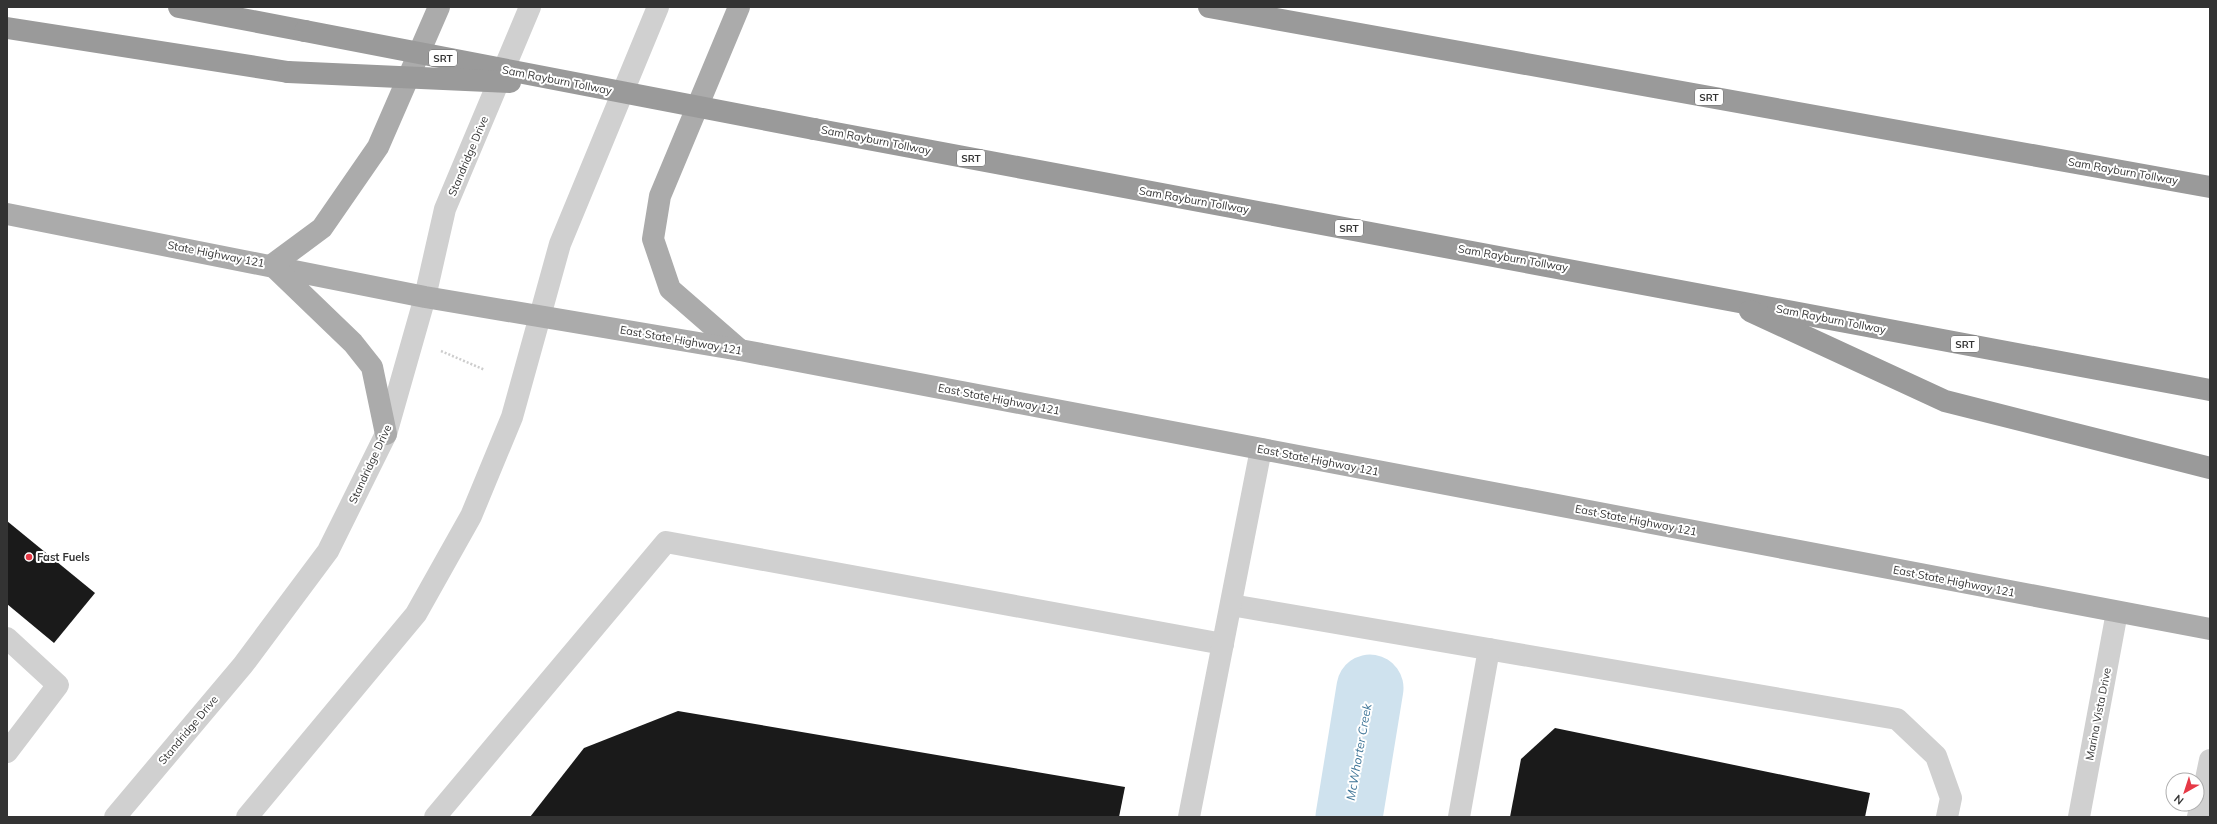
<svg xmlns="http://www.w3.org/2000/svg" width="2217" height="824" font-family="Mulish,sans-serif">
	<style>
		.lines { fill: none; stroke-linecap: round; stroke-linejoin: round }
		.river { stroke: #cfe2ee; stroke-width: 67 }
		.building { fill: #1a1a1a }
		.path { stroke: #cdcdcd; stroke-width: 2.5; stroke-dasharray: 2 2; stroke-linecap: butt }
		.minor { stroke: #d0d0d0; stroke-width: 22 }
		.major { stroke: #ababab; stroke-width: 22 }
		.highway { stroke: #9a9a9a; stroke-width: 22 }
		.highway-bridge { stroke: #9a9a9a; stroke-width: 22 }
		.poi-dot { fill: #e63946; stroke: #fff; stroke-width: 1.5 }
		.labels { text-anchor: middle; stroke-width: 4; stroke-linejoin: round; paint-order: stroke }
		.shield { fill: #fff; stroke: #707070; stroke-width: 1 }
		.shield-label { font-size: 10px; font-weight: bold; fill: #333 }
		.street-label { font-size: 11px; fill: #333; stroke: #fff }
		.poi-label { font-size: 11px; font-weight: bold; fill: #333; stroke: #fff; text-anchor: start }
		.water-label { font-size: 12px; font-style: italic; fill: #3f7597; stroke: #fff }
	</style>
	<rect width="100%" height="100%" fill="#fff"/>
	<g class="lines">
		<polyline class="river" points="1349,817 1370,688"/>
	</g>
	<g class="building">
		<polygon points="7,521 95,593 54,643 7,604"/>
		<polygon points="678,711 1125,787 1119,817 530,817 584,748"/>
		<polygon points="1555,728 1870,793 1865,817 1510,817 1521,759"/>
	</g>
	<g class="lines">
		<polyline class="path" points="441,351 485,370"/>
		<g class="minor">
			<polyline points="1231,605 1897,719 1936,756 1951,798 1947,817"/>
			<polyline points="7,638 58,685 7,752"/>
			<polyline points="115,817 243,665 328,551 386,434 425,297 445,209 530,7"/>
			<polyline points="247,817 416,614 471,516 512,417 560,244 658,7"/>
			<polyline points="435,817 666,542 1223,644"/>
			<polyline points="1189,817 1261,449"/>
			<polyline points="1459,817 1489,649"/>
			<polyline points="2079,817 2117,612"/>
			<polyline points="2198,817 2210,760"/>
		</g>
		<g class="major">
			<polyline points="739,7 660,196 653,239 670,289 740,350"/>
			<polyline points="7,214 425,297 740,350 2210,629"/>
			<polyline points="272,265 322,228 378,147 439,7"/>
			<polyline points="272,265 353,343 372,367 386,434"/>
		</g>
		<g class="highway">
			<polyline points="179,7 305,31"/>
			<polyline points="1209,7 2210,187"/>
			<polyline points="7,28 288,72"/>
			<polyline points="814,129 2210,390"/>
			<polyline points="1750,311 1945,401 2210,468"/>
		</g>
		<g class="highway-bridge">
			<polyline points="305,31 814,129"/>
			<polyline points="288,72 510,82"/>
		</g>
	</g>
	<circle class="poi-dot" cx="29" cy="557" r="4"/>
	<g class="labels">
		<g class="shield">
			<rect x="429" y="50" width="28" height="16" rx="3"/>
			<rect x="1695" y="89" width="28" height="16" rx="3"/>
			<rect x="957" y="150" width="28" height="16" rx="3"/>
			<rect x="1335" y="220" width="28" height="16" rx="3"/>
			<rect x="1951" y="336" width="28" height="16" rx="3"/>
		</g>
		<g class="shield-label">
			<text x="443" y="62">SRT</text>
			<text x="1709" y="101">SRT</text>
			<text x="971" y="162">SRT</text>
			<text x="1349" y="232">SRT</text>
			<text x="1965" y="348">SRT</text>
		</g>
		<g class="street-label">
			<text transform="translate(557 80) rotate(11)" y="4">Sam Rayburn Tollway</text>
			<text transform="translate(876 140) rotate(11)" y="4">Sam Rayburn Tollway</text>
			<text transform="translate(468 156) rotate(-67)" y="4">Standridge Drive</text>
			<text transform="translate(2123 171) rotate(10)" y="4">Sam Rayburn Tollway</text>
			<text transform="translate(1194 200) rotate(10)" y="4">Sam Rayburn Tollway</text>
			<text transform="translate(216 254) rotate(11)" y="4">State Highway 121</text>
			<text transform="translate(1513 258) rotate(10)" y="4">Sam Rayburn Tollway</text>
			<text transform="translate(1831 319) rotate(11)" y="4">Sam Rayburn Tollway</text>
			<text transform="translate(681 340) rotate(10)" y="4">East State Highway 121</text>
			<text transform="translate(999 399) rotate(11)" y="4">East State Highway 121</text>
			<text transform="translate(1318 460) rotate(11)" y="4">East State Highway 121</text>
			<text transform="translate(370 464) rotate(-65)" y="4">Standridge Drive</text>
			<text transform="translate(1636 520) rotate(11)" y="4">East State Highway 121</text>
			<text transform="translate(1954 581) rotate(11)" y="4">East State Highway 121</text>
			<text transform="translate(2098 714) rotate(-79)" y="4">Marina Vista Drive</text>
			<text transform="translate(188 730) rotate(-50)" y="4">Standridge Drive</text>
		</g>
		<g class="poi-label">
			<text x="37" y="561">Fast Fuels</text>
		</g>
		<g class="water-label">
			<text transform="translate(1359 752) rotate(-80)" y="4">McWhorter Creek</text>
		</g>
	</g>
	<rect width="2217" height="824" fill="none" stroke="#333333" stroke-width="16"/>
	<g transform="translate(2185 792) rotate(219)"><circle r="19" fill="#ffffff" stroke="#adadad"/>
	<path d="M0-3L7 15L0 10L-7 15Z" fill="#e63946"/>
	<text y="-6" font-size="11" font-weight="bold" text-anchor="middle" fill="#333333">N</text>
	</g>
</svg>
